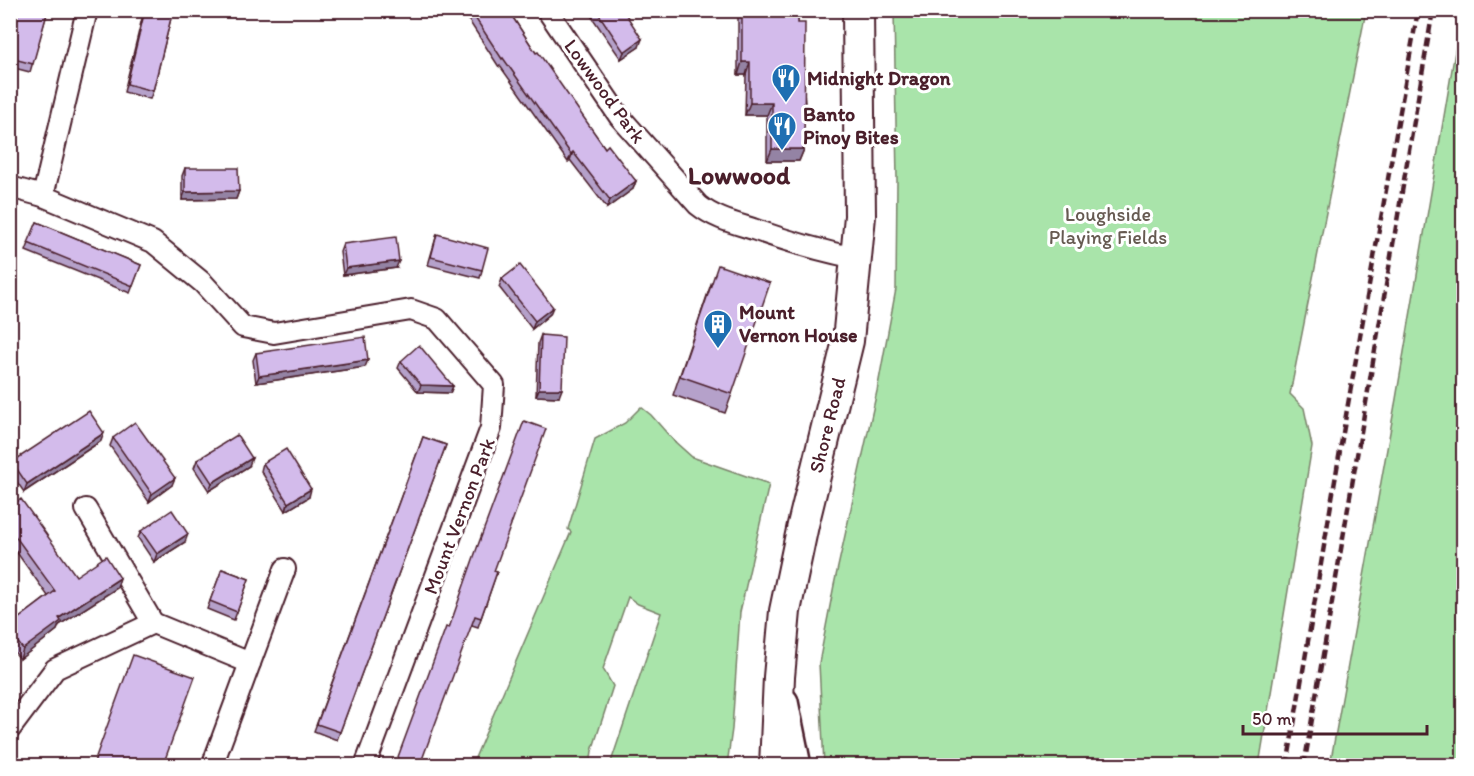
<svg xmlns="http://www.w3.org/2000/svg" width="1474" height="776" font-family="Itim,sans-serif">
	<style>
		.green { fill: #a9e4aa; stroke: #7a826a; stroke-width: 1.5 }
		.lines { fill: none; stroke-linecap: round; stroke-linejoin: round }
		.street-casing { stroke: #4a1f2b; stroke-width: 24 }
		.secondary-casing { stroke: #4a1f2b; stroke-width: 32 }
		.primary-casing { stroke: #4a1f2b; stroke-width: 34 }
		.street { stroke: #fff; stroke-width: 20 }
		.secondary { stroke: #fff; stroke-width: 27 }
		.primary { stroke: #fff; stroke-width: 30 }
		.rail { stroke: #4a1f2b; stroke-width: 4.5; stroke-dasharray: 9 4.5; stroke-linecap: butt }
		.wall { fill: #b5a1ca; stroke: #4a1f2b; stroke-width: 1.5 }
		.shaded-wall { fill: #9483a4; stroke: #4a1f2b; stroke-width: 1.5 }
		.building { fill: #d3bbeb; stroke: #4a1f2b; stroke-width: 1.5 }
		.labels { text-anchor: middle; stroke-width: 6; stroke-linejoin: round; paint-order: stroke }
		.poi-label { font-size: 20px; font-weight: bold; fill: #4a1f2b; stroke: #fff; text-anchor: start }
		.street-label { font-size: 20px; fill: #4a1f2b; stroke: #fff }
		.park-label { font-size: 20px; fill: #665a51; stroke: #fff }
		.district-label { font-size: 26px; font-weight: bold; fill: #4a1f2b; stroke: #fff }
	</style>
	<rect width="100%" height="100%" fill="#fff"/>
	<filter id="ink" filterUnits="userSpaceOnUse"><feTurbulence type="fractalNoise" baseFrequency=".0167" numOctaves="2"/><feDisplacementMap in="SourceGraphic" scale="12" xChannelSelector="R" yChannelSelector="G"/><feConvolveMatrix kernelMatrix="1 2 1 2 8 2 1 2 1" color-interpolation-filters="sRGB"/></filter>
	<g filter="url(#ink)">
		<g class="green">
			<polygon points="1462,10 1464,11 1463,765 1330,765 1396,399"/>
			<polygon points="894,11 1366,11 1290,394 1304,408 1312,446 1259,765 824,765 819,663 834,585 877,391 896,289 897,180"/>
			<polygon points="641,407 651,415 673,440 692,457 769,484 740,612 732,729 727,765 610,765 661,613 638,604 628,597 603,669 613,686 592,751 590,765 472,765 571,532 568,529 595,439 625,423"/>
		</g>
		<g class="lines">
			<g class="street-casing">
				<g id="street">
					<path d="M547 10 619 116 698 205C714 218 734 223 753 229 787 241 821 251 856 258"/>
					<polyline points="10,187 43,196 153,242 203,283 243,327 274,333 411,310 437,319 494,385 491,428 365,766"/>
					<polyline points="43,196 87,10"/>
					<polyline points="86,509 153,623"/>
					<polyline points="10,729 55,669 153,623 250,663 285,569"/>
					<polyline points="212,766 250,663"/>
				</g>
			</g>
			<g class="secondary-casing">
				<polyline id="secondary" points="784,702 797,766"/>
			</g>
			<g class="primary-casing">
				<polyline id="primary" points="775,766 779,677 785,611 803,525 848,341 860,216 858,10"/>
			</g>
			<use href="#street" class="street"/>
			<use href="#secondary" class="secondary"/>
			<use href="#primary" class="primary"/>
			<g class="rail">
				<polyline points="1287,766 1345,421 1418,10"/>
				<polyline points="1304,766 1433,10"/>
			</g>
		</g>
		<g class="wall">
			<polygon points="19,10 48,10 30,72 10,67 10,40"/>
			<polygon points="144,10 173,10 153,91 150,99 124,92"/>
			<polygon points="462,10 508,10 536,53 605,148 636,181 633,189 607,208 570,160 568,162 500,66 499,67"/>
			<polygon points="587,10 623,10 639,47 621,59"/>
			<polygon points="738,10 798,10 798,23 805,103 804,107 804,149 799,161 767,161 767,115 745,115 746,75 738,75"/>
			<polygon points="185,168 239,191 236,199 182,200 182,176"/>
			<polygon points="37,222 141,265 130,293 26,251"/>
			<polygon points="437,234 482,270 480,278 428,265"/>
			<polygon points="343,244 396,268 343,275 340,252"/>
			<polygon points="502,279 550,314 532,329 499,287"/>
			<polygon points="711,284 732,394 725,413 673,395"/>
			<polygon points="541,335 559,397 536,396 538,343"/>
			<polygon points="256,353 365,367 256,383 253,360"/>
			<polygon points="401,361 453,386 450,393 418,392 398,368"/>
			<polygon points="423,437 446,445 337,740 314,731"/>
			<polygon points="113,438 172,485 149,502 110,446"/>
			<polygon points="101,441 24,492 10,472 10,468 12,462"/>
			<polygon points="197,460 249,466 209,491 194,468"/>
			<polygon points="263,463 309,497 286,511 261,471"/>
			<polygon points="10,506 76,576 117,588 59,625 57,630 20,659 12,649 10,651 10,625 48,596 10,543"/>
			<polygon points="141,531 185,542 154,562 138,538"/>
			<polygon points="222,569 249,579 234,620 207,609"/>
			<polygon points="494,571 497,572 478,627 472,625 449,628"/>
		</g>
		<g class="shaded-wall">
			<polygon points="642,39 639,47 621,59 624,52"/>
			<polygon points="742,62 750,62 746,75 738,75"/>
			<polygon points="750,103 772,103 767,115 745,115"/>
			<polygon points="772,149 804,149 799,161 767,161"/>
			<polygon points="573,152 570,160 568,162 571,154"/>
			<polygon points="636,181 633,189 607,208 610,200"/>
			<polygon points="239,191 236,199 182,200 185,192"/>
			<polygon points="399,261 396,268 343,275 346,268"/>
			<polygon points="553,307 550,314 532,329 535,321"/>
			<polygon points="368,360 365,367 256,383 259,376"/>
			<polygon points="421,385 453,386 450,393 418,392"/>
			<polygon points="539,389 562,389 559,397 536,396"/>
			<polygon points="104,433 101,441 24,492 27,484"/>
			<polygon points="252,458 249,466 209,491 212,483"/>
			<polygon points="175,478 172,485 149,502 152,494"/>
			<polygon points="311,489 309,497 286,511 288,503"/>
			<polygon points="188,534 185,542 154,562 157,554"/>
			<polygon points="120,578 117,588 59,625 57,630 20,659 23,649 59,618"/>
			<polygon points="16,640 12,649 10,651 10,646"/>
		</g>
		<g class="building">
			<polygon points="19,10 48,10 33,64 10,58 10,43"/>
			<polygon points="145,10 173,10 153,91 127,84"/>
			<polygon points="470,10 508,10 536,53 538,52 605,148 608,145 636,181 610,200 573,152 571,154 503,58 502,59"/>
			<polygon points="596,10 623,10 642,39 624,52"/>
			<polygon points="742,10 798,10 798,23 805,23 804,149 772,149 772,103 750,103 750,62 742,62"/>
			<polygon points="185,168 238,168 239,191 185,192"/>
			<polygon points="37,222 141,265 133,286 28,243"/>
			<polygon points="437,234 488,248 482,270 431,257"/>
			<polygon points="396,237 399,261 346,268 343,244"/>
			<polygon points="520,265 553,307 535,321 502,279"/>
			<polygon points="718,265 770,283 732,394 680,376"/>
			<polygon points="541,335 564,337 562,389 539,389"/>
			<polygon points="365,337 368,360 259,376 256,353"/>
			<polygon points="419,345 453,386 421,385 401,361"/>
			<polygon points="89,411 104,433 27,484 12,462"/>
			<polygon points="524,421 546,429 494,571 497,572 481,618 475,616 420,765 395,765 446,627 449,628 477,548"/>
			<polygon points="135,422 175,478 152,494 113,438"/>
			<polygon points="237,435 252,458 212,483 197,460"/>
			<polygon points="423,437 446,445 340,732 317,724"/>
			<polygon points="286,449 311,489 288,503 263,463"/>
			<polygon points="21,499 76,576 106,556 120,578 59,618 61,621 23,649 16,640 10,646 10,625 55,591 10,529 10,506"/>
			<polygon points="172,510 188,534 157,554 141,531"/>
			<polygon points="222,569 249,579 237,612 210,601"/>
			<polygon points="133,655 195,677 163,765 93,765"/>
		</g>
	</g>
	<defs>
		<g id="restaurant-pin" transform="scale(1.5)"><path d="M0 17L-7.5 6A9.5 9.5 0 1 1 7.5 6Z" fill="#1f6fb2" stroke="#fff"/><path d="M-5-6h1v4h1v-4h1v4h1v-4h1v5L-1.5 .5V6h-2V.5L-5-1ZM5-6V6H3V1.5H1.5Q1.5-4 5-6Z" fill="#fff"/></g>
		<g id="building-pin" transform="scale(1.5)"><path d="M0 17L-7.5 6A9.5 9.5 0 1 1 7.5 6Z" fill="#1f6fb2" stroke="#fff"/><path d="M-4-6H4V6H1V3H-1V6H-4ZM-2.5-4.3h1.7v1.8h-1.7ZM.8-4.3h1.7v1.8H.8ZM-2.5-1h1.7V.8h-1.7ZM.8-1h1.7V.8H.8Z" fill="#fff"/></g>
	</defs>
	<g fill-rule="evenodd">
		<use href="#restaurant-pin" x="786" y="78"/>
		<use href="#restaurant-pin" x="782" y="126"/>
		<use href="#building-pin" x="718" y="324"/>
	</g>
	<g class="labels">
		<g class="poi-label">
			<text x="807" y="85">Midnight Dragon</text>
			<text x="803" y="121">Banto<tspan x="803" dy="23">Pinoy Bites</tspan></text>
			<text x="739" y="319">Mount<tspan x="739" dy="23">Vernon House</tspan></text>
		</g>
		<g class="street-label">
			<text transform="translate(605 91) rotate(54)" y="7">Lowwood Park</text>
			<text transform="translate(827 425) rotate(-76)" y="7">Shore Road</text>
			<text transform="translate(459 516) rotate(-69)" y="7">Mount Vernon Park</text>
		</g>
		<g class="park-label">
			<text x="1108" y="221">Loughside<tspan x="1108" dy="23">Playing Fields</tspan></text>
		</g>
		<g class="district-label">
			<text x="739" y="184">Lowwood</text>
		</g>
	</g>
	<rect width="1474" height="776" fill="none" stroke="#fff" stroke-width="36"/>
	<rect x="18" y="18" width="1438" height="740" fill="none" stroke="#4a1f2b" stroke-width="2" filter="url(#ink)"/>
	<path d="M1243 725v9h184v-9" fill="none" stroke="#4a1f2b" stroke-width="3"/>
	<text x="1252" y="725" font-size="18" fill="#4a1f2b" stroke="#ffffff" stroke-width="4.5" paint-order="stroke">50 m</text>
</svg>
